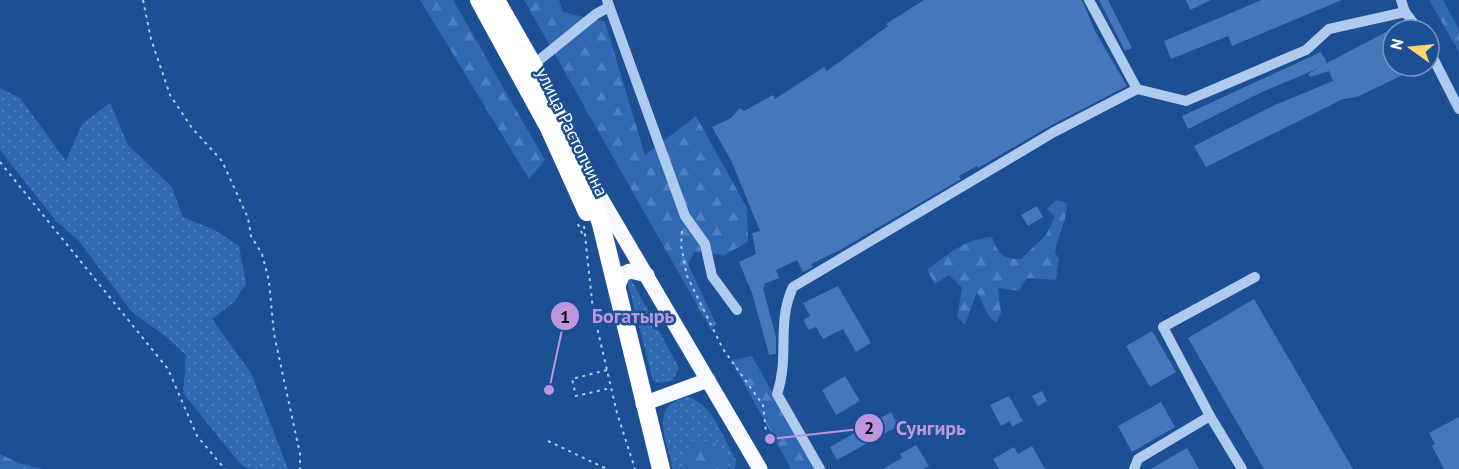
<svg xmlns="http://www.w3.org/2000/svg" width="1459" height="469" font-family="'PT Sans',sans-serif">
	<style>
		.grass { fill: url(#grass-dots) }
		.forest { fill: url(#forest-firs) }
		.building { fill: #4577ba }
		.lines { fill: none; stroke-linecap: round; stroke-linejoin: round }
		.path { stroke: #aecbef; stroke-width: 2; stroke-dasharray: 3 4.5; stroke-linecap: butt }
		.minor { stroke: #aecbef; stroke-width: 10 }
		.major { stroke: #f6f9ff; stroke-width: 15 }
		.highway { stroke: #fff; stroke-width: 18 }
		.labels { text-anchor: middle; stroke-width: 5; stroke-linejoin: round; paint-order: stroke }
		.street-label { font-size: 18px; fill: #fff; stroke: #1c4f94 }
		.leader { fill: none; stroke: #bd96df; stroke-width: 2 }
		.callout-dot { fill: #bd96df; stroke: #1c4f94; stroke-width: 2 }
		.mark-label { font-size: 18px; text-anchor: middle; font-weight: bold; fill: #111 }
		.callout-label { font-size: 20px; text-anchor: middle; font-weight: bold; fill: #bd96df; stroke: #1c4f94; stroke-width: 5; stroke-linejoin: round; paint-order: stroke }
	</style>
	<defs>
		<pattern id="grass-dots" width="8" height="8" patternUnits="userSpaceOnUse" patternTransform="scale(1.5)"><rect width="8" height="8" fill="#3068b2"/><path d="M2 2h.1M6 6h.1" fill="none" stroke="#4f7fbe" stroke-width="1.8" stroke-linecap="round"/></pattern>
		<pattern id="forest-firs" width="22" height="20" patternUnits="userSpaceOnUse" patternTransform="scale(1.5)"><rect width="22" height="20" fill="#3068b2"/><path d="M5 1l3.5 6h-7zM16 11l3.5 6h-7z" fill="#4f7fbe"/></pattern>
	</defs>
	<rect width="100%" height="100%" fill="#1c4f94"/>
	<g class="grass">
		<polygon points="0,88 20,98 66,161 82,124 110,103 128,145 172,187 183,217 215,230 239,246 246,284 233,303 212,319 251,373 288,469 249,469 241,465 183,393 186,355 169,339 132,312 78,240 56,221 0,150"/>
		<polygon points="629,275 679,368 673,380 661,383 653,381 626,276"/>
		<path d="M689 397C714 406 723 438 736 460L735 469H730L714 441 681 458 687 469H673C667 439 647 404 689 397Z"/>
	</g>
	<g class="forest">
		<polygon points="420,0 453,0 545,160 529,179"/>
		<polygon points="524,0 559,0 563,12 605,22 645,155 696,116 747,208 748,242 724,255 694,252 688,264 716,324 711,330"/>
		<polygon points="1429,0 1443,0 1459,29 1459,52"/>
		<path d="M1056 200 1067 203C1067 221 1058 235 1055 252L1059 259 1056 280 1027 278 1019 291 998 288 1001 313 996 323 988 315 977 292 965 325 957 317 962 288 949 275 935 284 927 270C948 254 965 239 992 237 998 254 1002 259 1021 259L1046 235 1055 217 1047 209Z"/>
		<polygon points="752,356 815,469 791,469 731,360"/>
		<polygon points="691,441 714,441 730,469 687,469 681,458"/>
		<polygon points="0,454 19,463 42,469 0,469"/>
	</g>
	<g class="building">
		<polygon points="924,0 1082,0 1095,31 1127,86 1050,126 978,168 977,166 959,176 961,179 840,250 811,264 813,267 803,272 797,260 776,270 779,278 764,284 765,286 763,288 776,337 776,354 769,355 752,293 739,262 756,254 752,233 760,231 731,160 712,127 731,118 740,108 744,111 773,95 775,99 824,67 827,71 888,26 886,24"/>
		<polygon points="1099,0 1108,0 1132,48 1125,51"/>
		<polygon points="1186,0 1211,0 1190,10"/>
		<polygon points="1262,0 1342,0 1232,46 1228,36 1171,59 1164,41"/>
		<polygon points="1386,32 1393,48 1393,66 1405,66 1407,73 1357,97 1343,99 1206,167 1194,146 1275,105 1333,81 1329,71 1310,77 1308,74 1319,68 1262,92 1188,129 1182,116 1321,52 1327,63"/>
		<polygon points="1037,206 1043,217 1028,226 1021,215"/>
		<polygon points="838,286 871,343 856,352 843,329 823,339 816,327 809,330 803,320 810,316 803,303"/>
		<polygon points="1254,299 1353,469 1264,469 1188,338"/>
		<polygon points="1152,331 1176,372 1150,387 1126,346"/>
		<polygon points="845,376 860,401 836,415 822,390"/>
		<polygon points="1042,391 1047,401 1038,406 1032,396"/>
		<polygon points="1009,396 1023,421 1012,427 1010,421 1001,426 990,405"/>
		<polygon points="1161,402 1175,427 1132,452 1118,426"/>
		<polygon points="891,412 898,426 837,460 830,447"/>
		<polygon points="1459,417 1459,469 1444,469 1432,446 1435,444 1429,433"/>
		<polygon points="916,445 929,466 923,469 883,469 902,458 900,454"/>
		<polygon points="1032,446 1045,469 999,469 993,459 1014,447 1018,454"/>
		<polygon points="1187,448 1199,469 1151,469"/>
	</g>
	<g class="lines">
		<g class="path">
			<polyline points="143,0 151,39 170,95 192,128 222,161 248,218 251,236 262,254 269,281 274,334 300,454 300,469"/>
			<polyline points="0,162 168,369 197,436 225,469"/>
			<polyline points="578,224 584,238"/>
			<polyline points="584,226 593,310 617,413 635,469"/>
			<polyline points="682,231 681,245 687,276 723,349 763,405 768,449"/>
			<polyline points="607,370 572,379 576,396 611,388"/>
			<polyline points="548,441 607,469"/>
		</g>
		<g class="minor">
			<polyline points="607,0 685,216 705,244 712,276 737,310"/>
			<polyline points="1089,0 1137,89"/>
			<polyline points="1401,0 1405,12 1419,30"/>
			<polyline points="1429,50 1459,109"/>
			<polyline points="533,65 596,14 609,7"/>
			<polyline points="1210,416 1242,469"/>
			<path d="M820 469 777 394C790 357 776 323 793 287L1054 132 1137 89 1186 101 1306 50 1329 29 1405 12"/>
			<polyline points="1134,469 1138,459 1210,416 1163,327 1255,277"/>
		</g>
		<g class="major">
			<polyline points="596,190 760,469"/>
			<polyline points="617,288 623,274 630,271 647,275"/>
			<polyline points="643,404 708,380"/>
		</g>
		<g class="highway">
			<polyline points="479,0 549,128 587,212"/>
			<polyline points="496,0 533,65 583,168 601,224 661,469"/>
		</g>
	</g>
	<g class="labels">
		<g class="street-label">
			<text transform="translate(572 132) rotate(64)" y="6">улица Растопчина</text>
		</g>
	</g>
	<path class="leader" d="M549 390L565 316M770 439L869 428"/>
	<g class="callout-dot">
		<circle cx="549" cy="390" r="6"/>
		<circle cx="770" cy="439" r="6"/>
		<circle cx="565" cy="316" r="15"/>
		<circle cx="869" cy="428" r="15"/>
	</g>
	<g class="mark-label">
		<text x="565" y="323">1</text>
		<text x="869" y="434">2</text>
	</g>
	<g class="callout-label">
		<text x="633" y="323">Богатырь</text>
		<text x="931" y="435">Сунгирь</text>
	</g>
	<g transform="translate(1411 48) rotate(285)"><circle r="28" fill="#1c4f94" stroke="#7795bf" stroke-width="1.5"/>
	<path d="M0-4.5L10 22L0 15L-10 22Z" fill="#fed76d"/>
	<text y="-9" font-size="16" font-weight="bold" text-anchor="middle" fill="#ffffff">N</text>
	</g>
</svg>
